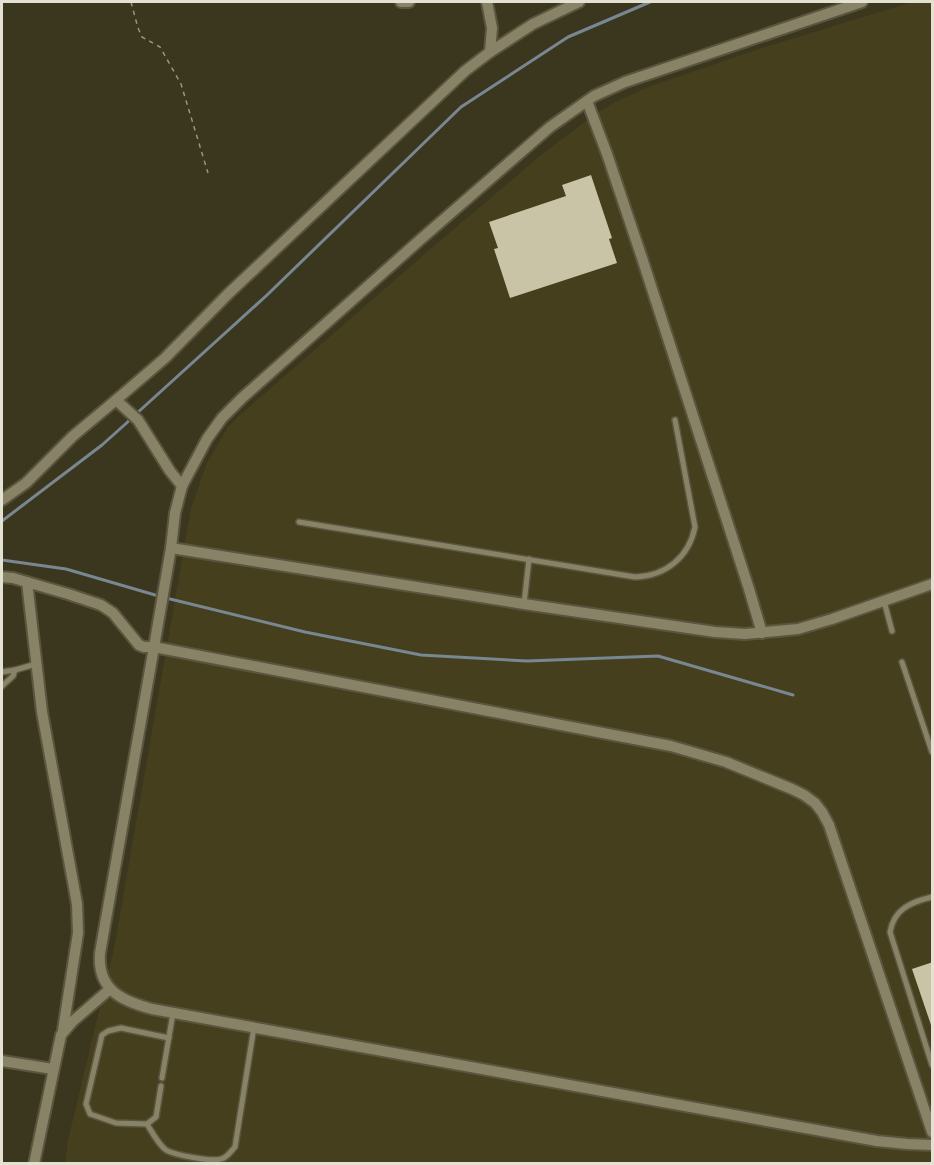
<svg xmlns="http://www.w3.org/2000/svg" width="934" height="1165" font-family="Signika,sans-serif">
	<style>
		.built { fill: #453f1e }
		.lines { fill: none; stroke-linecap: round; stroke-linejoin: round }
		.stream { stroke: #788791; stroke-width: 3 }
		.building { fill: #c9c4a5 }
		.lane-casing { stroke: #59553e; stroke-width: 8 }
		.street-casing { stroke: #59553e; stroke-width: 14 }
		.path { stroke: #979481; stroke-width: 1.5; stroke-dasharray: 4.5 4.5; stroke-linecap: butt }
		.lane { stroke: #888367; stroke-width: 5 }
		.street { stroke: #888367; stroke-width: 10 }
	</style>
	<rect width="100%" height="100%" fill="#3b371e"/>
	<polygon class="built" points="912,2 932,2 932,1163 65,1164 68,1140 114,949 191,508 207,463 228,427 240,415 271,388 427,252 541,155 595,114 619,100 651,86 762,48"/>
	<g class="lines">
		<g class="stream">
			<polyline points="136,414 266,296 461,107 568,37 650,2"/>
			<polyline points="2,521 102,445 131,419"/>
			<polyline points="2,560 66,569 162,597 305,632 421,655 527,661 658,656 793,695"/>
		</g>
	</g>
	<g class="building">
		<polygon points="591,175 612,238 609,239 617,263 510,298 494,249 498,248 489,222 566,196 562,185"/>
		<polygon points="933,962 933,1025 931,1025 912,969"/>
	</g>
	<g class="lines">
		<g class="lane-casing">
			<g id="lane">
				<path d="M299 522 635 577C666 576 689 557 695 527L675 420"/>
				<polyline points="884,601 892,631"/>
				<polyline points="524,604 529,559"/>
				<polyline points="902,662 932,752"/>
				<polyline points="2,672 15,670 36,664"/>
				<polyline points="2,686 13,676 15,670"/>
				<path d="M932 897C911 902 894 909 890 932L932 1065"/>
				<polyline points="162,1078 173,1013"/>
				<polyline points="161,1086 156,1117 147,1124 116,1123 90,1114 86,1104 102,1035 108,1031 121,1028 169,1038"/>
				<path d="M147 1124C152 1132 158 1144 166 1150 174 1155 212 1162 221 1159 227 1158 231 1151 235 1147L254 1027"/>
			</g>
		</g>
		<g class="street-casing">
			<g id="street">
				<polyline points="401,2 409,2"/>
				<polyline points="487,2 492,28 490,52"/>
				<path d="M862 2 625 82 594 96 550 127 421 239 242 398 222 418 207 439 182 486 175 513 171 548 154 647 100 953C97 990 122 1001 152 1009L877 1141 907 1144 932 1145"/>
				<polyline points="587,101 607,154 641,255 749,589 762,633"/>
				<polyline points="116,400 165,358 228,294 465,71 490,52 533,24 579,2"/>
				<polyline points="2,500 26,483 73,436 116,400 138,420 170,471 182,486"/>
				<polyline points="171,548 524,604 715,632 745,634 798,629 832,619 932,584"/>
				<polyline points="2,577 13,578 68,594 101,605 113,613 139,645 144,647 154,647 671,746 726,762 792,789 804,795 815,803 822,812 829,825 932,1132"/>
				<polyline points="27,582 42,712 77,904 78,933 63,1030"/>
				<polyline points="2,1061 53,1069"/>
				<polyline points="34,1164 61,1035 73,1021 110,989"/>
			</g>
		</g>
		<polyline class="path" points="131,2 138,28 142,37 160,47 181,84 208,173"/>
		<use href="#lane" class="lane"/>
		<use href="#street" class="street"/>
	</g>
	<rect width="934" height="1165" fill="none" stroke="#e3e1d2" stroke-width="6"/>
</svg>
